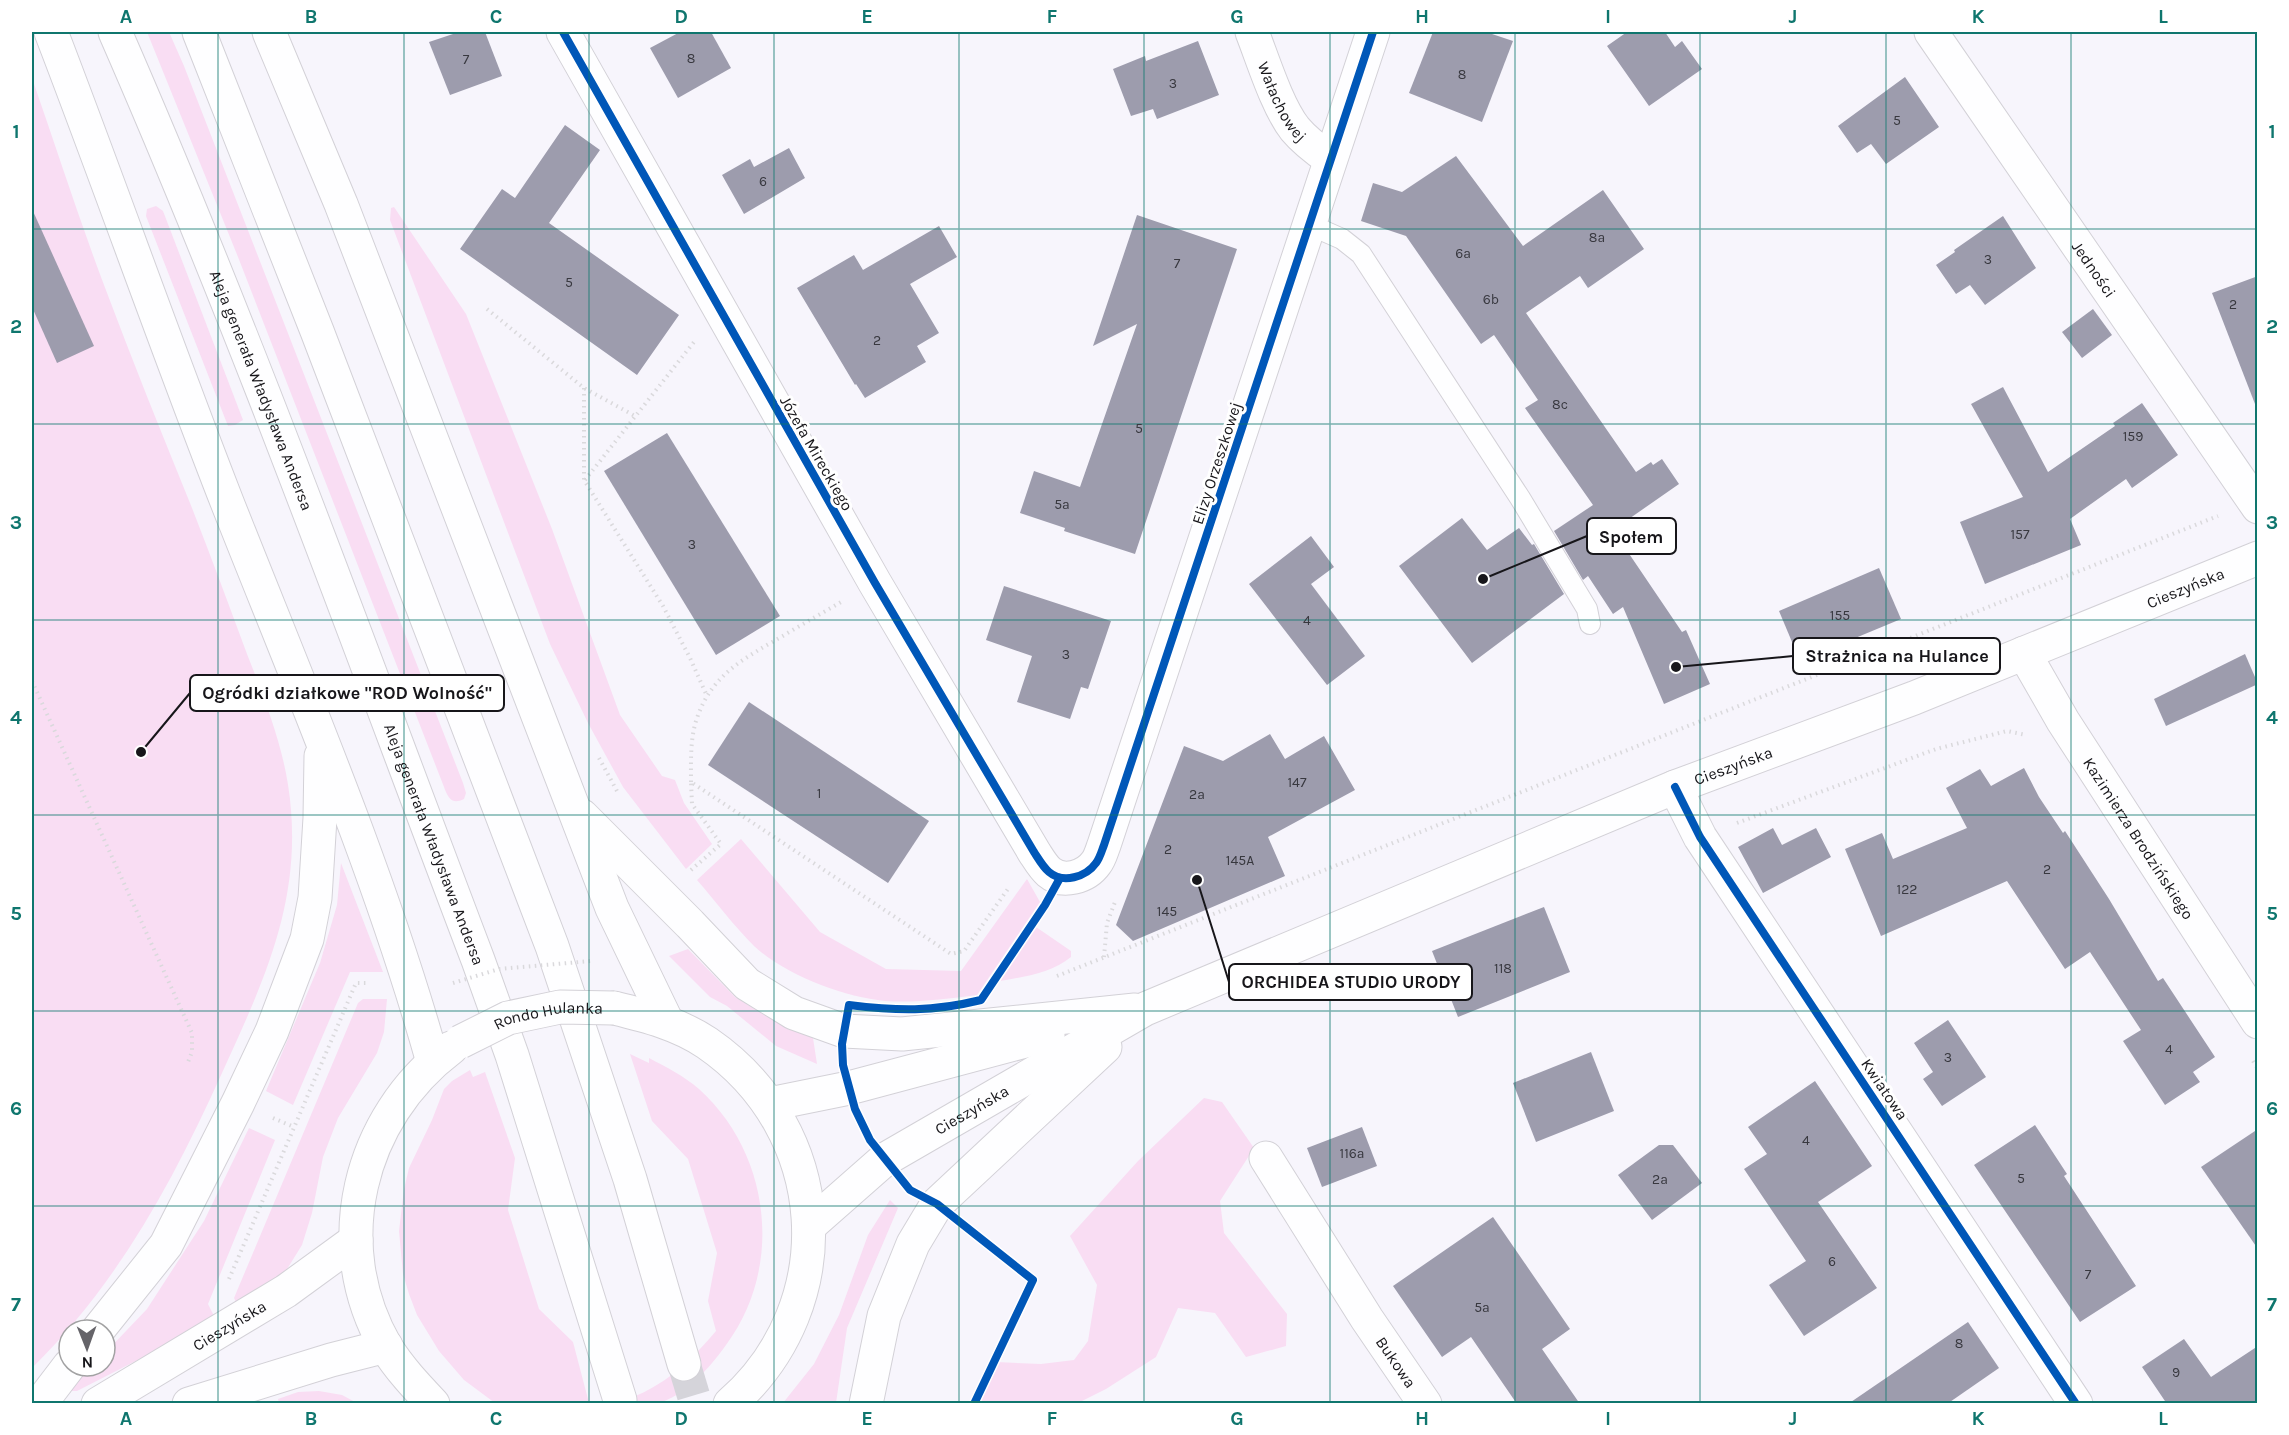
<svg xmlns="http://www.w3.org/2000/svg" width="2289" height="1435" font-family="Karla,sans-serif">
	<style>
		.green { fill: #f9ddf3 }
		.building { fill: #9d9cad }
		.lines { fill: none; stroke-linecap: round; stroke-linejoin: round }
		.secondary-tunnel { stroke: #d5d4da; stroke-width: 33; stroke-dasharray: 33 16; stroke-linecap: butt }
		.lane-casing { stroke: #d3d1d7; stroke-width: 22 }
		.street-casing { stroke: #d3d1d7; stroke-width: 35 }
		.secondary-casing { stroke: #d3d1d7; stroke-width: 35 }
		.path { stroke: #dad9dc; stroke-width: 4; stroke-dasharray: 1.5 4.5; stroke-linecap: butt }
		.lane { stroke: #fefeff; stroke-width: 20 }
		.street { stroke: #fefeff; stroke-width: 33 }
		.secondary { stroke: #fefeff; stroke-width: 33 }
		.secondary-bridge-casing { stroke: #d3d1d7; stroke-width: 35; stroke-linecap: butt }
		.path-bridge { stroke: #dad9dc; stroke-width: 4; stroke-dasharray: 1.5 4.5; stroke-linecap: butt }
		.secondary-bridge { stroke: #fefeff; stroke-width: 33 }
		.cycleway-casing { stroke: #fff; stroke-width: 11 }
		.cycleway { stroke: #0057b8; stroke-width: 8 }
		.grid { fill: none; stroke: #0f766e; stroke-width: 1.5; stroke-opacity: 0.55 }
		.labels { text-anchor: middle; stroke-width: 6; stroke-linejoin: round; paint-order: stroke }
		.number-label { font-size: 14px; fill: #38383f }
		.street-label { font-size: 16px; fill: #17161a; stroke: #fff }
		.leader { fill: none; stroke: #17161a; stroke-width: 2 }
		.callout-dot { fill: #17161a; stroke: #fff; stroke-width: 2 }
		.callout { fill: #fff; stroke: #17161a; stroke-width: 2 }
		.callout-label { font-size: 18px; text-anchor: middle; font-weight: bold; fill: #17161a }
		.neatline { fill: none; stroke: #0f766e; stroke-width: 2 }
		.grid-label { font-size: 20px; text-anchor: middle; font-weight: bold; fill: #0f766e }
	</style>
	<rect width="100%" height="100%" fill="#f7f5fc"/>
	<g class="green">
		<path d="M147 32H169L184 66 463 783 466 793 464 799C452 805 448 798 444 787L238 257Z"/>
		<path d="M32 78C56 147 78 216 104 285 132 360 162 434 192 508 211 557 229 605 247 654 267 705 287 755 291 810 299 908 262 985 222 1073 172 1183 119 1282 32 1368Z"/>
		<polygon points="156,206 163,211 243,420 235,425 228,426 146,216 147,209"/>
		<polygon points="394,207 466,314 552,529 620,715 662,776 675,780 684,803 712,844 686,869 623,787 588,723 550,644 390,220 391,208"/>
		<path d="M741 839 820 932 886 969 961 971 1027 879 1040 902 977 995C946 999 915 1003 885 1001 843 997 785 975 754 946 734 926 716 902 697 880Z"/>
		<polygon points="341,863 383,972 350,972 293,1105 266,1091 320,963 337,905"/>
		<path d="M1036 927 1071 951V957C1052 973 1023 977 1000 981Z"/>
		<polygon points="688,949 735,997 781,1025 813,1038 817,1064 776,1046 727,1006 710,997 669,956"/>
		<polygon points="363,999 387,999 384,1032 377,1053 338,1118 323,1157 312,1213 302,1245 284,1274 239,1308 234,1298 358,1003"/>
		<path d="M630 1054 649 1063V1058C666 1067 684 1076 699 1089 771 1154 784 1267 726 1345 710 1367 688 1393 662 1402 648 1407 627 1403 612 1404 658 1392 686 1366 716 1331L708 1301 717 1253 688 1159 652 1121Z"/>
		<polygon points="470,1070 473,1077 485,1072 515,1158 508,1210 539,1309 573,1342 589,1403 495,1403 464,1380 439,1351 417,1315 409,1294 403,1274 399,1231 404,1189 409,1168 432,1120 444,1089 452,1081"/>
		<polygon points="1204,1098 1222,1102 1254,1148 1220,1201 1224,1233 1287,1314 1286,1346 1246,1357 1215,1313 1178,1308 1156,1357 1106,1389 1078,1403 977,1404 996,1362 1041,1364 1074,1360 1088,1341 1097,1285 1070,1236 1138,1161"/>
		<polygon points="249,1128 275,1140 208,1304 216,1320 77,1391 72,1391 72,1387 92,1366 105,1366 105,1353 147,1309 204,1221"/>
		<polygon points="890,1200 898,1208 847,1328 836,1403 783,1403 814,1364 839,1315 868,1235"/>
		<polygon points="319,1391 342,1395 357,1403 279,1403 278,1399 298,1392"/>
	</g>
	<g class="building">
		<polygon points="459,32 485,32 502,76 450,95 429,42"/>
		<polygon points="680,32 711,32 731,68 678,98 650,48"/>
		<polygon points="1433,32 1486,32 1513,41 1482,122 1409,93"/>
		<polygon points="1627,32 1665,32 1675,47 1682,41 1702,69 1649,106 1607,46"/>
		<polygon points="1198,41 1219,95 1157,119 1153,109 1131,116 1113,69 1145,56 1146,61"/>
		<polygon points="1905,77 1939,127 1886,164 1871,144 1857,153 1838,126"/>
		<polygon points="565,125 600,150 549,223 679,315 637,375 460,249 502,189 515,198"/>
		<polygon points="789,148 805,178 744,214 722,175 750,159 754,167"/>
		<polygon points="1456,156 1523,246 1603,190 1644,249 1588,288 1580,276 1526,313 1636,472 1651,462 1653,465 1662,459 1679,484 1613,530 1682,632 1686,630 1710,684 1664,704 1623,607 1613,614 1588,576 1583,580 1554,531 1593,505 1525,408 1538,400 1494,335 1481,344 1406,236 1361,221 1373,183 1402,192"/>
		<polygon points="32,209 94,346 57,363 32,307"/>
		<polygon points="1137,215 1237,249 1135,554 1064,531 1065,528 1020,513 1034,471 1080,487 1137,324 1093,346"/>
		<polygon points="2003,216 2036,268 1985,305 1970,285 1956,294 1936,265 1955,252 1954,250"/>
		<polygon points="939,226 957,257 910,284 939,333 917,346 926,362 865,398 856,384 855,385 797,288 854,255 863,270"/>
		<polygon points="2258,276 2258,404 2255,404 2212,293"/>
		<polygon points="2093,309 2112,335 2082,358 2062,332"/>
		<polygon points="2003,387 2048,472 2115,426 2113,423 2142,403 2178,455 2132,488 2126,479 2070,519 2081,545 1985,584 1960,522 2023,497 1971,404"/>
		<polygon points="667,433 780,616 716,655 604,471"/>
		<polygon points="1462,518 1487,550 1519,528 1532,545 1534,544 1564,594 1472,663 1399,566"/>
		<polygon points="1311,536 1334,567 1311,584 1365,656 1327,685 1249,584"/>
		<polygon points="1879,568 1901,619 1800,661 1779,611"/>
		<polygon points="1004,586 1111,621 1088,689 1081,687 1070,719 1017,702 1032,656 986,640"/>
		<polygon points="2245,654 2258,684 2166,726 2154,699"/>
		<polygon points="749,702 929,821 888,883 708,765"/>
		<polygon points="1270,734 1285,759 1324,736 1355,790 1268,837 1285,876 1133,941 1116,925 1184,746 1223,761"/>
		<polygon points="2024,768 2039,797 2063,833 2065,831 2109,899 2158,981 2163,978 2215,1057 2193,1072 2200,1082 2165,1105 2123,1041 2141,1030 2090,952 2065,969 2007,881 1881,936 1845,849 1882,833 1893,859 1967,828 1946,788 1980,769 1991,786"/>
		<polygon points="1773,828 1782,845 1816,828 1831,857 1763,893 1738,847"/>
		<polygon points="1544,907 1570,972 1458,1017 1432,951"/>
		<polygon points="1948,1020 1986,1077 1942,1106 1923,1079 1933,1072 1914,1043"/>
		<polygon points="1591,1052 1614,1111 1536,1142 1513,1083"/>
		<polygon points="1815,1081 1872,1166 1818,1202 1877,1288 1804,1336 1769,1285 1806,1261 1744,1169 1767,1154 1748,1127"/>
		<polygon points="2035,1125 2067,1174 2064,1176 2136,1286 2080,1322 1974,1165"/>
		<polygon points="1362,1127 1377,1166 1322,1187 1307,1148"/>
		<polygon points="2258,1129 2258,1249 2201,1167"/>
		<polygon points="1659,1145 1673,1145 1702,1183 1652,1220 1618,1175"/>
		<polygon points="1493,1217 1570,1329 1542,1349 1580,1404 1517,1404 1471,1337 1442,1357 1393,1286"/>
		<polygon points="1968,1322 1999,1368 1947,1404 1848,1404"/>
		<polygon points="2184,1339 2211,1377 2258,1346 2258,1404 2167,1404 2142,1367"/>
	</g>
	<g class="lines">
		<polyline class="secondary-tunnel" points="684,1364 696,1404"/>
		<g class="lane-casing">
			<polyline id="lane" points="1308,224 1342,239 1361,254 1520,498 1587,609 1590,624"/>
		</g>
		<g class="street-casing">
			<g id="street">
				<path d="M563 32 875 583 1034 852C1038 858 1043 867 1049 872 1063 884 1086 877 1096 863 1100 858 1102 850 1104 845L1373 32"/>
				<path id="s1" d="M1252 32C1263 60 1277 106 1295 129 1305 141 1317 150 1330 159"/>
				<path id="s2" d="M1931 32 2258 507"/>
				<path id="s3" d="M2024 653 2063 721 2258 1022"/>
				<polyline points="1675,787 1700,837 2076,1404"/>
				<path id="s4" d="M1266 1158 1367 1319 1425 1404"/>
			</g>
		</g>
		<g class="secondary-casing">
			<g id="secondary">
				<path d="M51 32C111 188 166 346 227 502 300 687 379 870 433 1062"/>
				<path id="s5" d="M115 32C248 336 360 649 478 960L512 1055 620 1400"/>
				<polyline points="199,32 317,331 552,946 630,1179 684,1364"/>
				<polyline points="269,32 341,204 612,908 667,1022"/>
				<polyline points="582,816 690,924 747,984 794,1013 844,1031 902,1034 1135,1010"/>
				<path d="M614 1008C647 1016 679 1024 707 1043 832 1129 844 1304 730 1404"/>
				<polyline points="770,1104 849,1088 1048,1035"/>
				<path id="s6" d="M809 1226 884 1160 1145 1009 1675 787 1914 698 2258 558"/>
				<polyline points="98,1330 166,1245 238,1103 272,1031 307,939 315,898 320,818 321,756"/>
				<polyline points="40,1404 69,1366"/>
				<path id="s7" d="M98 1404 286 1291 356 1240"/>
				<polyline points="189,1404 331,1360 386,1346"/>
				<path d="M433 1404C416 1386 399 1368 386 1347 327 1245 358 1118 451 1048"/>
				<polyline points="866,1404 884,1316 913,1244 937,1204 1105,1047"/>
			</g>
		</g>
		<g class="path">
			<polyline points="487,309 584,388 635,416"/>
			<polyline points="584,388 584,480 663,606 690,658 707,696"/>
			<polyline points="585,480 694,342"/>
			<polyline points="32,681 192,1033 192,1052 188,1062"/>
			<polyline points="599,758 617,791"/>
			<path d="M691 782C691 760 690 738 697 718 712 674 745 658 781 637 801 625 821 614 841 602"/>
			<polyline points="1737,823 1936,749 2007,731 2026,735"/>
			<polyline points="691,870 721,844 692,804 691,782 951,954 964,951 1010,886"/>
			<polyline points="1104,957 1107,923 1115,902"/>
			<polyline points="1057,976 2218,516"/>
			<polyline points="2253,1061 2258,1069"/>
			<polyline points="273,1118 294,1127"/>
			<polyline points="967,1228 1033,1280 974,1404"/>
			<polyline points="229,1279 356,983 368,983"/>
		</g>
		<use href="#lane" class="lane"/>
		<use href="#street" class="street"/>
		<use href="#secondary" class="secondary"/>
		<g class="secondary-bridge-casing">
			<g id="secondary-bridge">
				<path id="s8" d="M460 1042 508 1018 560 1007 614 1008"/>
			</g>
		</g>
		<polyline class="path-bridge" points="453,983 499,969 591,961"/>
		<use href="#secondary-bridge" class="secondary-bridge"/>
		<g class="cycleway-casing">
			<g id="cycleway">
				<path d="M563 32 875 583 1034 852C1038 858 1043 867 1049 872 1063 884 1086 877 1096 863 1100 858 1102 850 1104 845L1373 32"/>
				<polyline points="1675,787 1700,837 2076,1404"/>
				<path d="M974 1404 1033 1280 937 1204 910 1190 870 1140 855 1109 843 1065 842 1044 849 1005C898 1011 932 1012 981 1000L1045 905 1060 878"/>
			</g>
		</g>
		<use href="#cycleway" class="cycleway"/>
	</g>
	<path class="grid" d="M218 32V1404M404 32V1404M589 32V1404M774 32V1404M959 32V1404M1144 32V1404M1330 32V1404M1515 32V1404M1700 32V1404M1886 32V1404M2071 32V1404M32 229H2258M32 424H2258M32 620H2258M32 815H2258M32 1011H2258M32 1206H2258"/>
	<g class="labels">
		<g class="number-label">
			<text x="691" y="63">8</text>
			<text x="466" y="64">7</text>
			<text x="1462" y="79">8</text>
			<text x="1173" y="88">3</text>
			<text x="1897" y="125">5</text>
			<text x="763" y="186">6</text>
			<text x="1597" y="242">8a</text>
			<text x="1463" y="258">6a</text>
			<text x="1988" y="264">3</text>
			<text x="1177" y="268">7</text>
			<text x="569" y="287">5</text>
			<text x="1491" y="304">6b</text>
			<text x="2233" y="309">2</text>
			<text x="877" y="345">2</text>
			<text x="1560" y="409">8c</text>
			<text x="1139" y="433">5</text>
			<text x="2133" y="441">159</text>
			<text x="1062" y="509">5a</text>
			<text x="2020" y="539">157</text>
			<text x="692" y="549">3</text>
			<text x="1840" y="620">155</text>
			<text x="1307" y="625">4</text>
			<text x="1066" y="659">3</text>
			<text x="1297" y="787">147</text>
			<text x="819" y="798">1</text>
			<text x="1197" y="799">2a</text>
			<text x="1168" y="854">2</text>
			<text x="1240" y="865">145A</text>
			<text x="2047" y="874">2</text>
			<text x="1907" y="894">122</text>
			<text x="1167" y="916">145</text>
			<text x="1503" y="973">118</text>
			<text x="2169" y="1054">4</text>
			<text x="1948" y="1062">3</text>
			<text x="1806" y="1145">4</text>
			<text x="1352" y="1158">116a</text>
			<text x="2021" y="1183">5</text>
			<text x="1660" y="1184">2a</text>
			<text x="1832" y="1266">6</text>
			<text x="2088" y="1279">7</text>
			<text x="1482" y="1312">5a</text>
			<text x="1959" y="1348">8</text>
			<text x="2176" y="1377">9</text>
		</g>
		<g class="street-label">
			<text dy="6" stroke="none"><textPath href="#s1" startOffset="76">Wałachowej</textPath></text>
			<text dy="6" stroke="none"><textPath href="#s2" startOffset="288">Jedności</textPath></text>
			<text dy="6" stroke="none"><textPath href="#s5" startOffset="387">Aleja generała Władysława Andersa</textPath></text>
			<text transform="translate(817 453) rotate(60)" y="6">Józefa Mireckiego</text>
			<text transform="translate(1216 463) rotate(-72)" y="6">Elizy Orzeszkowej</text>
			<text dy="6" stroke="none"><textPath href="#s6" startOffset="1524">Cieszyńska</textPath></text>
			<text dy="6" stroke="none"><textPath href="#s6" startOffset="1038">Cieszyńska</textPath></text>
			<text dy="6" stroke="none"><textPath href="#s3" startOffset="218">Kazimierza Brodzińskiego</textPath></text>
			<text dy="6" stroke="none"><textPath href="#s5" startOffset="873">Aleja generała Władysława Andersa</textPath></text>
			<text dy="6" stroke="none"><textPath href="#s8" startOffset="94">Rondo Hulanka</textPath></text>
			<text transform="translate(1885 1089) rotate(56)" y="6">Kwiatowa</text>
			<text dy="6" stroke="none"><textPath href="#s6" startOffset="201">Cieszyńska</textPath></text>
			<text dy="6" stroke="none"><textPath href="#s7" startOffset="153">Cieszyńska</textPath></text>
			<text dy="6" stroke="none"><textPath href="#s4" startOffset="242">Bukowa</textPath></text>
		</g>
	</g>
	<path class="leader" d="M1483 579L1587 536M1676 667L1793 656M141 752L190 693M1197 880L1229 982"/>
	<g class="callout-dot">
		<circle cx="1483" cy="579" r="6"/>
		<circle cx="1676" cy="667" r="6"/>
		<circle cx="141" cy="752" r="6"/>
		<circle cx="1197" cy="880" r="6"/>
	</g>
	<g class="callout">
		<rect x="1587" y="518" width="89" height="36" rx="6"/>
		<rect x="1793" y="638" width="207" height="36" rx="6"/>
		<rect x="190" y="675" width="314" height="36" rx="6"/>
		<rect x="1229" y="964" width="243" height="36" rx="6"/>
	</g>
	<g class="callout-label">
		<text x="1631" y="543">Społem</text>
		<text x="1897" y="662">Strażnica na Hulance</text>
		<text x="347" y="699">Ogródki działkowe "ROD Wolność"</text>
		<text x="1351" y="988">ORCHIDEA STUDIO URODY</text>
	</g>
	<rect width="2289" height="1435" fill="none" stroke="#ffffff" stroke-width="66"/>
	<g transform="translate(87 1348) rotate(179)"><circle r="28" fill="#ffffff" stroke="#a2a2a3" stroke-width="1.5"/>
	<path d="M0-4.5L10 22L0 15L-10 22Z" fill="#656469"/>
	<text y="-9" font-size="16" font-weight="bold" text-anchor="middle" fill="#17161a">N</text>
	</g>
	<rect x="33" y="33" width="2223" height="1369" class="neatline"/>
	<g class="grid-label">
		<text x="126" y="23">A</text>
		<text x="311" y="23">B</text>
		<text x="496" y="23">C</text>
		<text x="681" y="23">D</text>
		<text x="867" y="23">E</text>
		<text x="1052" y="23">F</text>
		<text x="1237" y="23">G</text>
		<text x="1422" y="23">H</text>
		<text x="1608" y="23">I</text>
		<text x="1793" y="23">J</text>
		<text x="1978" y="23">K</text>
		<text x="2163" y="23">L</text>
		<text x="16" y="138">1</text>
		<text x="2272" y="138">1</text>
		<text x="16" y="333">2</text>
		<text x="2272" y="333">2</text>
		<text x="16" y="529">3</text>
		<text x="2272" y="529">3</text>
		<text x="16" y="724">4</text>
		<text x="2272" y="724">4</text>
		<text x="16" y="920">5</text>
		<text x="2272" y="920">5</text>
		<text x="16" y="1115">6</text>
		<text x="2272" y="1115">6</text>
		<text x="16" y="1311">7</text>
		<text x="2272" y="1311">7</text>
		<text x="126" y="1425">A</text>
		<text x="311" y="1425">B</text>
		<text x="496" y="1425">C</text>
		<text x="681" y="1425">D</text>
		<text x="867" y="1425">E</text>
		<text x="1052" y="1425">F</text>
		<text x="1237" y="1425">G</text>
		<text x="1422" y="1425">H</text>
		<text x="1608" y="1425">I</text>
		<text x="1793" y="1425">J</text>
		<text x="1978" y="1425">K</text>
		<text x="2163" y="1425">L</text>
	</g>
</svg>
